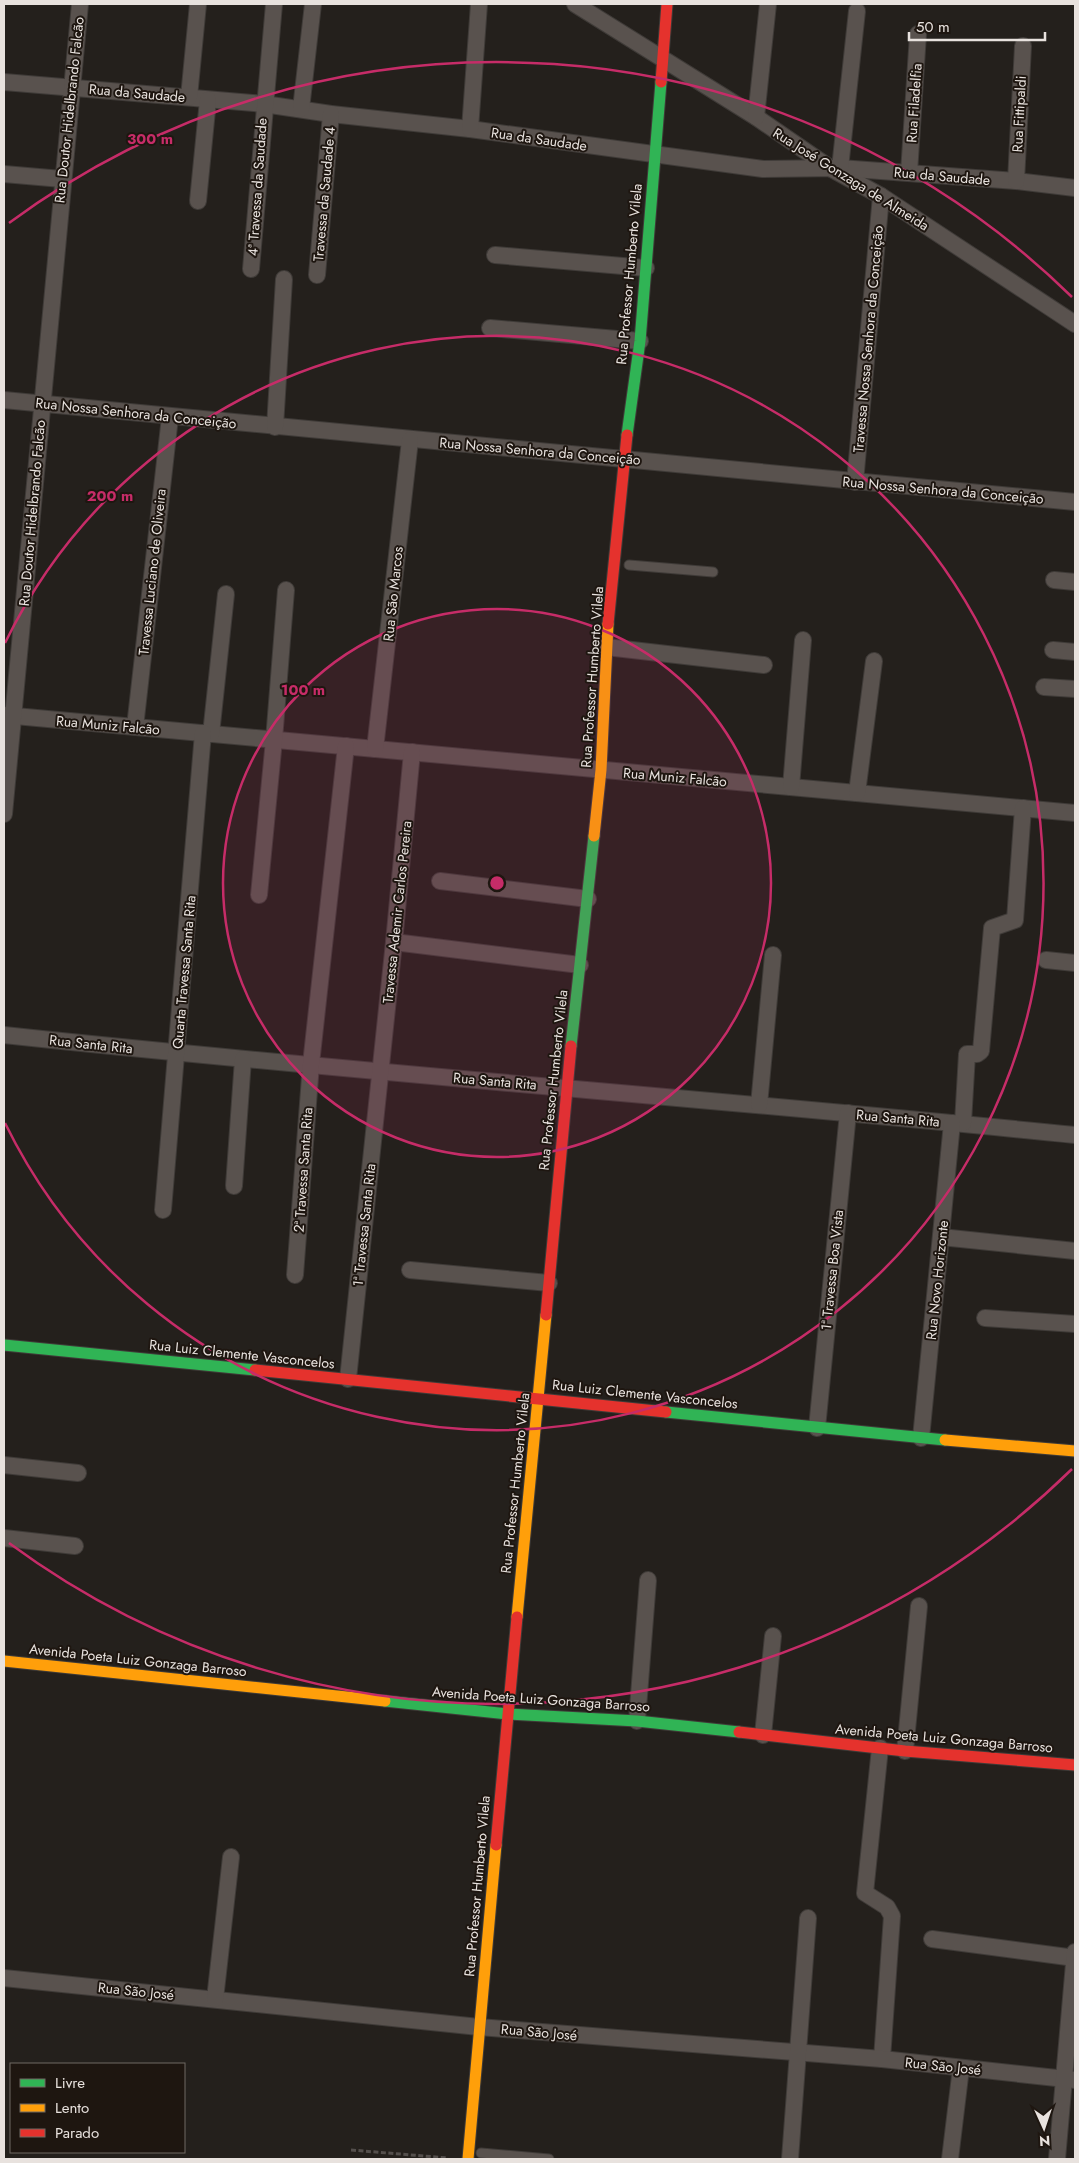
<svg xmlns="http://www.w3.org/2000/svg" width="1079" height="2163" font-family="Jost,sans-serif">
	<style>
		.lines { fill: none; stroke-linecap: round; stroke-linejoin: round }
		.lane-casing { stroke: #3f3b38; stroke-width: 11 }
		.street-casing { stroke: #3f3b38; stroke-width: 18 }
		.fast-casing { stroke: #3f3b38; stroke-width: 13 }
		.slow-casing { stroke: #3f3b38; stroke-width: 13 }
		.jam-casing { stroke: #3f3b38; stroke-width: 13 }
		.path { stroke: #544f4c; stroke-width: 3; stroke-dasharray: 5 2.5; stroke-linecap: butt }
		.lane { stroke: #59524e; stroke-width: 9 }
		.street { stroke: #59524e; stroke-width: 16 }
		.fast { stroke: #30b455; stroke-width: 11 }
		.slow { stroke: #ff9f0a; stroke-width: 11 }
		.jam { stroke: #e5322d; stroke-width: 11 }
		.ring { fill: none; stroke: #c62c68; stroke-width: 2.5 }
		.labels { text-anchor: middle; stroke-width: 4; stroke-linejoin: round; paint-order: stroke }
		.street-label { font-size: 14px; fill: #e8e2de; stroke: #1e1610 }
		.centre { fill: #c62c68; stroke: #1e1610; stroke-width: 2.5 }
		.ring-label { font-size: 15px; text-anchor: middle; font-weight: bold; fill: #c62c68; stroke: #1e1610; stroke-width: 4; stroke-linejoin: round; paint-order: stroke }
	</style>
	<rect width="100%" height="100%" fill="#24201c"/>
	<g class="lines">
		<g class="lane-casing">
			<g id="lane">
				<polyline points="629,565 713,572"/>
				<polyline points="481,2153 549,2159"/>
			</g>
		</g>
		<g class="street-casing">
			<g id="street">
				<polyline points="575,4 756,117 830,168 881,196 1075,324"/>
				<polyline points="4,82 264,104 331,114 470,129 763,169 840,168 1016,181 1075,188"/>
				<polyline points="189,97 198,4"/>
				<polyline points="301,109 313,4"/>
				<polyline points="756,117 768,4"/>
				<polyline points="470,129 479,4"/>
				<polyline points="840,168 857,11"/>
				<polyline points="909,173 918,34"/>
				<polyline points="4,174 62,179"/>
				<polyline points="1016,181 1023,46"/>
				<polyline points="198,201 208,100"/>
				<polyline points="495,255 646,268"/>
				<polyline points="251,269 274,4"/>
				<polyline points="317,275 331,114"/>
				<polyline points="490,328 640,341"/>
				<polyline points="4,400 1075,502"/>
				<polyline points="275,427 284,279"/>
				<polyline points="855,482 881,196"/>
				<polyline points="1054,580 1075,582"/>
				<polyline points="606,647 764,665"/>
				<polyline points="1053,650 1075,652"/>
				<polyline points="1044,687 1075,689"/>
				<polyline points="4,715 1075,813"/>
				<polyline points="135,727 170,417"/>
				<polyline points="211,734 226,594"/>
				<polyline points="375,749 410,440"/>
				<polyline points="791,787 803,640"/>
				<polyline points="857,793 874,661"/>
				<polyline points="4,814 80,4"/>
				<polyline points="440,881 588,899"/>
				<polyline points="259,895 274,740 286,590"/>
				<polyline points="394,942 580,965"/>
				<polyline points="1046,960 1075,963"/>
				<path d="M4 1035C360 1073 718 1099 1075 1135"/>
				<polyline points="759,1105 773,955"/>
				<polyline points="963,1123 967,1054 977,1054 981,1051 992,928 1015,920 1023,808"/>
				<polyline points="234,1186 243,1059"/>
				<polyline points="163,1210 203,733"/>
				<polyline points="941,1237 1075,1251"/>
				<polyline points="410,1270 549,1283"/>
				<polyline points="295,1275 311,1064 346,746"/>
				<polyline points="985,1318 1075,1324"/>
				<polyline points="348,1379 394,942 412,752"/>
				<polyline points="817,1428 848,1113"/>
				<polyline points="921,1438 952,1123"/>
				<polyline points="4,1465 78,1473"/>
				<polyline points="4,1538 75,1546"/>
				<polyline points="637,1721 648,1580"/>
				<polyline points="763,1735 773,1636"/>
				<polyline points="880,1748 865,1893 887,1907 892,1916 882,2059"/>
				<polyline points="905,1751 919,1606"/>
				<polyline points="932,1939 1075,1958"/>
				<polyline points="4,1978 479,2027 882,2059 1075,2080"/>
				<polyline points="215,1999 231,1857"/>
				<polyline points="790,2159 808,1918"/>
				<polyline points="950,2159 961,2068"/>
				<polyline points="1057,2159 1075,1952"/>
			</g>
		</g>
		<g class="fast-casing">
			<g id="fast">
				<polyline points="627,435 640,341 661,82"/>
				<polyline points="571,1046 594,836"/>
				<polyline points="4,1345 255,1370"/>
				<polyline points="666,1412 945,1440"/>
				<polyline points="385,1701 508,1714 637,1721 739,1732"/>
			</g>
		</g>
		<g class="slow-casing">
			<g id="slow">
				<polyline points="594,836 601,770 608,624"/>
				<polyline points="945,1440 1075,1451"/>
				<polyline points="517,1617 546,1315"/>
				<polyline points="4,1661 385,1701"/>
				<polyline points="468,2159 496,1845"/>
			</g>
		</g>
		<g class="jam-casing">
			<g id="jam">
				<polyline points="661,82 667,4"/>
				<polyline points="608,624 627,435"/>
				<polyline points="546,1315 571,1046"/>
				<polyline points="255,1370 666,1412"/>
				<polyline points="739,1732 905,1751 1075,1765"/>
				<polyline points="496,1845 517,1617"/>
			</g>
		</g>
		<polyline class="path" points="351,2150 448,2158"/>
		<use href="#lane" class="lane"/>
		<use href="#street" class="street"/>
		<use href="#fast" class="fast"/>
		<use href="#slow" class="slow"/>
		<use href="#jam" class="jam"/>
	</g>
	<circle cx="497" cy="883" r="274" fill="#c62c68" fill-opacity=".12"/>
	<g class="ring">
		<circle cx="497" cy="883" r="274"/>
		<path d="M5 643A547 547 0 1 1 5 1123"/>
		<path d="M1072 1469A821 821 0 0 1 9 1543M9 223A821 821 0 0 1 1072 297"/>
	</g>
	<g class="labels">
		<g class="street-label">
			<text transform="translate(137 93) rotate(5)" y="5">Rua da Saudade</text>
			<text transform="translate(914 103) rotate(-86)" y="5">Rua Filadelfia</text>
			<text transform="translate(69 110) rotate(-84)" y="5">Rua Doutor Hidelbrando Falcão</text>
			<text transform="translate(1019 114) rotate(-87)" y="5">Rua Fittipaldi</text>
			<text transform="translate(539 139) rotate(8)" y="5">Rua da Saudade</text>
			<text transform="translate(942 176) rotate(5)" y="5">Rua da Saudade</text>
			<text transform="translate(851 179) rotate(32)" y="5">Rua José Gonzaga de Almeida</text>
			<text transform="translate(257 187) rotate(-86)" y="5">4ª Travessa da Saudade</text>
			<text transform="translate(324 194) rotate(-85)" y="5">Travessa da Saudade 4</text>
			<text transform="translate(629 274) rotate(-85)" y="5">Rua Professor Humberto Vilela</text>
			<text transform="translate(868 339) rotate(-85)" y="5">Travessa Nossa Senhora da Conceição</text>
			<text transform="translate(136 413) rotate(6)" y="5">Rua Nossa Senhora da Conceição</text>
			<text transform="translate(540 451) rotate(5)" y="5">Rua Nossa Senhora da Conceição</text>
			<text transform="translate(943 490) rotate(5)" y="5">Rua Nossa Senhora da Conceição</text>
			<text transform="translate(32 513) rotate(-85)" y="5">Rua Doutor Hidelbrando Falcão</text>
			<text transform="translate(152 572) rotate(-84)" y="5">Travessa Luciano de Oliveira</text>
			<text transform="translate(393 594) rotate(-84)" y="5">Rua São Marcos</text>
			<text transform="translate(592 677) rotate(-86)" y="5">Rua Professor Humberto Vilela</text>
			<text transform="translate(108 725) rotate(5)" y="5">Rua Muniz Falcão</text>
			<text transform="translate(675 777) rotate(5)" y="5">Rua Muniz Falcão</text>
			<text transform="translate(397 912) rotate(-84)" y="5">Travessa Ademir Carlos Pereira</text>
			<text transform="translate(184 972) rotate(-85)" y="5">Quarta Travessa Santa Rita</text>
			<text transform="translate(91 1044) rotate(6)" y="5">Rua Santa Rita</text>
			<text transform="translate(553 1080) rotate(-84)" y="5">Rua Professor Humberto Vilela</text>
			<text transform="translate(495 1081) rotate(5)" y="5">Rua Santa Rita</text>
			<text transform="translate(898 1118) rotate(5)" y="5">Rua Santa Rita</text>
			<text transform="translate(303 1170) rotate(-86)" y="5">2ª Travessa Santa Rita</text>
			<text transform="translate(364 1225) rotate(-84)" y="5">1ª Travessa Santa Rita</text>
			<text transform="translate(832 1270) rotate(-84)" y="5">1ª Travessa Boa Vista</text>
			<text transform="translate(937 1280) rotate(-84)" y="5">Rua Novo Horizonte</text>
			<text transform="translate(242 1354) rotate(6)" y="5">Rua Luiz Clemente Vasconcelos</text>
			<text transform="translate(645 1394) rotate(6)" y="5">Rua Luiz Clemente Vasconcelos</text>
			<text transform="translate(515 1483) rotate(-84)" y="5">Rua Professor Humberto Vilela</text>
			<text transform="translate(138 1660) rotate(6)" y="5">Avenida Poeta Luiz Gonzaga Barroso</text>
			<text transform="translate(541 1699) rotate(4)" y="5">Avenida Poeta Luiz Gonzaga Barroso</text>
			<text transform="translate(944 1738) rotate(5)" y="5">Avenida Poeta Luiz Gonzaga Barroso</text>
			<text transform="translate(477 1886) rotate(-85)" y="5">Rua Professor Humberto Vilela</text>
			<text transform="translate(136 1991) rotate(6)" y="5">Rua São José</text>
			<text transform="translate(539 2032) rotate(5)" y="5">Rua São José</text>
			<text transform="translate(943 2066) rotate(6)" y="5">Rua São José</text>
		</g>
	</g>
	<circle cx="497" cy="883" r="8" class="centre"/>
	<g class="ring-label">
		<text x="150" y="144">300 m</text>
		<text x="110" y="501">200 m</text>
		<text x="303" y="695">100 m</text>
	</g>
	<rect width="1079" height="2163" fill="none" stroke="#e8e2de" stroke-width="10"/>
	<rect x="10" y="2063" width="175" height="90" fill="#1e1610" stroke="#6f6862"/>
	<rect x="20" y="2079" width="25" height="8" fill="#30b455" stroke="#6f6862"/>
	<text x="55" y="2088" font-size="15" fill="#e8e2de">Livre</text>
	<rect x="20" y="2104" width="25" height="8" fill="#ff9f0a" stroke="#6f6862"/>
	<text x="55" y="2113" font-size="15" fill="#e8e2de">Lento</text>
	<rect x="20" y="2129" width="25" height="8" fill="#e5322d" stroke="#6f6862"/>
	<text x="55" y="2138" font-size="15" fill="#e8e2de">Parado</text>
	<g transform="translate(1044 2128) rotate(177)" stroke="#1e1610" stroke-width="4" paint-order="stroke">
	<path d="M0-4L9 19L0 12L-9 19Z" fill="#e8e2de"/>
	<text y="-8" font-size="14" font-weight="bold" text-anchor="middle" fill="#e8e2de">N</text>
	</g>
	<path d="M909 32v8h136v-8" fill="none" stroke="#e8e2de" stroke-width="2.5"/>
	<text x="916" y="32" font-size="15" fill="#e8e2de" stroke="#1e1610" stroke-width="4" paint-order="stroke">50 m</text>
</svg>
